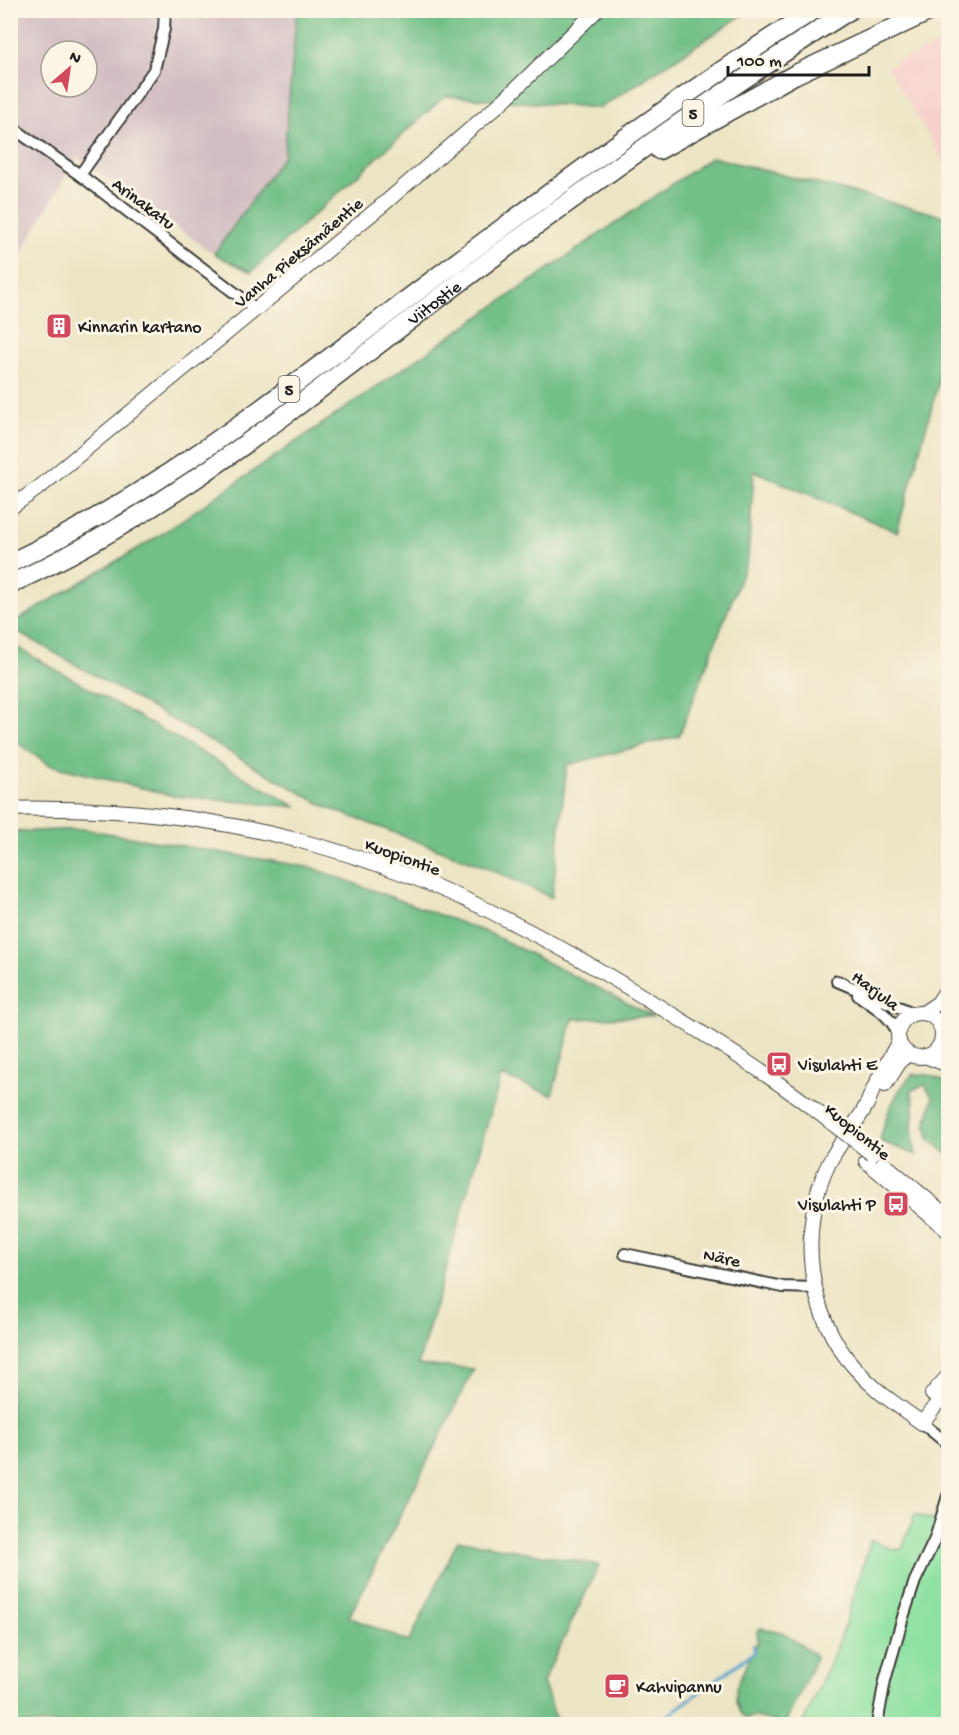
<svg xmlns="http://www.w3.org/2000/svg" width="959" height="1735" font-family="'Gochi Hand',sans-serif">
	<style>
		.built { fill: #f7d0cb }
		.industrial { fill: #d2bec2; fill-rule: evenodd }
		.green { fill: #8de1a2; stroke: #547e5f; stroke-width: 1.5 }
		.forest { fill: #72bf88; stroke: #476e52; stroke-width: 1.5 }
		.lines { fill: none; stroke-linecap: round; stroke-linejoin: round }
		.stream { stroke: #58a4d0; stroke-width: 3 }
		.minor-casing { stroke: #3b3a35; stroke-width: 14 }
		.tertiary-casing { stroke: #3b3a35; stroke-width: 16 }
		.trunk-casing { stroke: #3b3a35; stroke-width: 21 }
		.minor { stroke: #fff; stroke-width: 10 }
		.tertiary { stroke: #fff; stroke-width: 14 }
		.trunk { stroke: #fff; stroke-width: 18 }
		.tertiary-bridge-casing { stroke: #3b3a35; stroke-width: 16; stroke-linecap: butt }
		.tertiary-bridge { stroke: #fff; stroke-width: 14 }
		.labels { text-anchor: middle; stroke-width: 6; stroke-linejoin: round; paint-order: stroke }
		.shield { fill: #fcf5e5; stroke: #5f5d58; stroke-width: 1.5 }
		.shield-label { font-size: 16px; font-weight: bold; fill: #1c1c1c }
		.street-label { font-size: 18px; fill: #1c1c1c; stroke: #fcf5e5 }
		.poi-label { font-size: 18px; fill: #1c1c1c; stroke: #fcf5e5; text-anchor: start }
	</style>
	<rect width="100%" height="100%" fill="#fcf5e5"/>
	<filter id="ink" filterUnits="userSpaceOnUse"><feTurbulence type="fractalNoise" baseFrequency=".0167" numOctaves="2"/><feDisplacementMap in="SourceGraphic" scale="12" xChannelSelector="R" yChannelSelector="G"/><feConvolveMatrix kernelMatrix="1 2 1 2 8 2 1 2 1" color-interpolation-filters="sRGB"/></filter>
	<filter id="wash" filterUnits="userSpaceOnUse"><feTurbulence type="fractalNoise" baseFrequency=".008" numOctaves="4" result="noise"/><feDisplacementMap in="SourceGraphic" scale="24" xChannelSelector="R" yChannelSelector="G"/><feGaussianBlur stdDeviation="1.35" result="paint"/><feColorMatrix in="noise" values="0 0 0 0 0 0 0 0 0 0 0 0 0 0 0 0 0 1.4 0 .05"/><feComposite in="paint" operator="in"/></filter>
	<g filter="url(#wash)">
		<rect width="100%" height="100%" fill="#ece5c5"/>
		<g class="built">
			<polygon points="948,40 948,168 887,66"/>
			<polygon points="948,428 948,501 937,499"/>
		</g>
		<path class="industrial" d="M11 11H297L284 155 214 254 77 157 11 271ZM51 51H87V87H51Z"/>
		<polygon class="green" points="915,1514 948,1525 948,1724 803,1724 841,1637 871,1540 894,1550 902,1549"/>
		<g class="forest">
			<polygon points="297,11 749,11 600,108 445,96 251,272 214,254 284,155"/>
			<polygon points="712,157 948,217 948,349 897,532 754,471 748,559 679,736 567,765 552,898 488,868 326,807 11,628 11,624 157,537"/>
			<polygon points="10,644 11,644 297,807 174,796 50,765 18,743 11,702"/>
			<polygon points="83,829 313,868 491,934 653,1016 573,1019 552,1095 501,1076 418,1365 474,1369 349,1617 409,1642 458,1540 599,1565 543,1682 558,1724 11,1724 11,832"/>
			<path d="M913 1074 929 1075 948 1083V1155L929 1139 926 1123 933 1098 925 1085 911 1090 914 1102 912 1129 916 1155 880 1141C885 1117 895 1091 913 1074Z"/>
			<polygon points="761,1628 782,1632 814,1654 816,1658 785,1724 756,1717 746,1718 740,1713 736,1702 736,1687 758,1640 757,1631"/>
		</g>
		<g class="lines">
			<polyline class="stream" points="663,1719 754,1652 752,1645"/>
		</g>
	</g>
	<g filter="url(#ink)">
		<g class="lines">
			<g class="minor-casing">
				<g id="minor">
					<polyline points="10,126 80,175 256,309"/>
					<polyline points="80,175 154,70 164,29 165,10"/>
					<polyline points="837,981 913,1013"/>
					<path d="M858 995C874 1006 889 1014 898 1033"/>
					<polyline points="625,1254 783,1287 814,1288"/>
					<polyline points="922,1423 948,1444"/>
					<polyline points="877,1724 885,1680 903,1617 915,1581 935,1539 948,1496"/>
				</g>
			</g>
			<g class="tertiary-casing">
				<g id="tertiary">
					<polyline points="10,508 41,486 386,202 504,100 597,10"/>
					<path d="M10 809C28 808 47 809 65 809 221 811 380 852 517 925 564 949 610 976 655 1004 714 1040 773 1077 828 1120"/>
					<polyline points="923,1013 938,1003 948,988"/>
					<circle cx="920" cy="1035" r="22"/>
					<path d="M899 1041C890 1057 881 1073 873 1090 870 1095 869 1101 866 1106 855 1126 839 1143 829 1163 797 1227 807 1316 855 1368 877 1393 896 1404 922 1423L948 1389"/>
					<polyline points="925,1056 948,1065"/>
					<polyline points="885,1085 901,1060 909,1054"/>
					<polyline points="866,1161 948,1231"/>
					<polyline points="883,1163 948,1217"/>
					<polyline points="932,1394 948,1376"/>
				</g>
			</g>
			<g class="trunk-casing">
				<g id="trunk">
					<polyline points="659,150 794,75 932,10"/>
					<path d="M10 563C154 495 277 398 402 303 537 202 672 100 814 10"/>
					<path id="s1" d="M10 584C170 512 305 399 443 295 576 195 710 98 850 10"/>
				</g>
			</g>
			<use href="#minor" class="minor"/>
			<use href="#tertiary" class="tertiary"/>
			<use href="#trunk" class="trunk"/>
			<g class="tertiary-bridge-casing">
				<polyline id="tertiary-bridge" points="828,1120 872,1154"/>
			</g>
			<use href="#tertiary-bridge" class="tertiary-bridge"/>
		</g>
	</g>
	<defs>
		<g id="building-square" transform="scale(1.35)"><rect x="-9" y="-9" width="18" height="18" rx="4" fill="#d1495b" stroke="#fcf5e5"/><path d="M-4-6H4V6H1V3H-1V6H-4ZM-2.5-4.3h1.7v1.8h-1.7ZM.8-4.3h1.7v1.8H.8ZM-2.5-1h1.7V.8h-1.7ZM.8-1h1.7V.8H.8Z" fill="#fff"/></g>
		<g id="bus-square" transform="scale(1.35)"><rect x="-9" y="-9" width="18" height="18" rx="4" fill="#d1495b" stroke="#fcf5e5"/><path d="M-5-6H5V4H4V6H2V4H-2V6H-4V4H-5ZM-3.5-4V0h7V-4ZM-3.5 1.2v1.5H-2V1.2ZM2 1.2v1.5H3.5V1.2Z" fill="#fff"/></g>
		<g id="cafe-square" transform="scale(1.35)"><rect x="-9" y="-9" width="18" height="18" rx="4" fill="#d1495b" stroke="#fcf5e5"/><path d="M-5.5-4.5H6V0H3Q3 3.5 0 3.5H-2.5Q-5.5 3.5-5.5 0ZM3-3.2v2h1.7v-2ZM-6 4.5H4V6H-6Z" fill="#fff"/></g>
	</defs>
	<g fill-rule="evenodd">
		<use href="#building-square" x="59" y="326"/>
		<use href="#bus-square" x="779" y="1064"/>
		<use href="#bus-square" x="896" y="1204"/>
		<use href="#cafe-square" x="617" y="1686"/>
	</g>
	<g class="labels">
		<g class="shield">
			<rect x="682.5" y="100" width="21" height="26" rx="4.5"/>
			<rect x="278.5" y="376" width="21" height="26" rx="4.5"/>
		</g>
		<g class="shield-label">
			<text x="693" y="119">5</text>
			<text x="289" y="395">5</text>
		</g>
		<g class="street-label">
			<text transform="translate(144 203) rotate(37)" y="6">Arinakatu</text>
			<text transform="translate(298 252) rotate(-40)" y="6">Vanha Pieksämäentie</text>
			<text dy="6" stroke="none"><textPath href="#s1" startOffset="510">Viitostie</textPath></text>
			<text transform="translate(403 856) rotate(20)" y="6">Kuopiontie</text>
			<text transform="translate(876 990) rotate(37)" y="6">Harjula</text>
			<text transform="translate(858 1131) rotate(39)" y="6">Kuopiontie</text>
			<text transform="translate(722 1257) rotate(12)" y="6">Näre</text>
		</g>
		<g class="poi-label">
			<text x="78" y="332">Kinnarin kartano</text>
			<text x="798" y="1070">Visulahti E</text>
			<text x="876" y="1210" text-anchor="end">Visulahti P</text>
			<text x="636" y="1692">Kahvipannu</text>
		</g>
	</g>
	<rect width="959" height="1735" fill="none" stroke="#fcf5e5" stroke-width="36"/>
	<g transform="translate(69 69) rotate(29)"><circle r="28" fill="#fcf5e5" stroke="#a29e95" stroke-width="1.5"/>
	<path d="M0-4.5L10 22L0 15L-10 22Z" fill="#d1495b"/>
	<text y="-9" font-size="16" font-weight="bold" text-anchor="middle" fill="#1c1c1c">N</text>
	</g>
	<path d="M728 66v9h141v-9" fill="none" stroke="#1c1c1c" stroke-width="3"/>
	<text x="737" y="66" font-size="18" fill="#1c1c1c" stroke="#fcf5e5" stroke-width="4.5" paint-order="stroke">100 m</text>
</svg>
